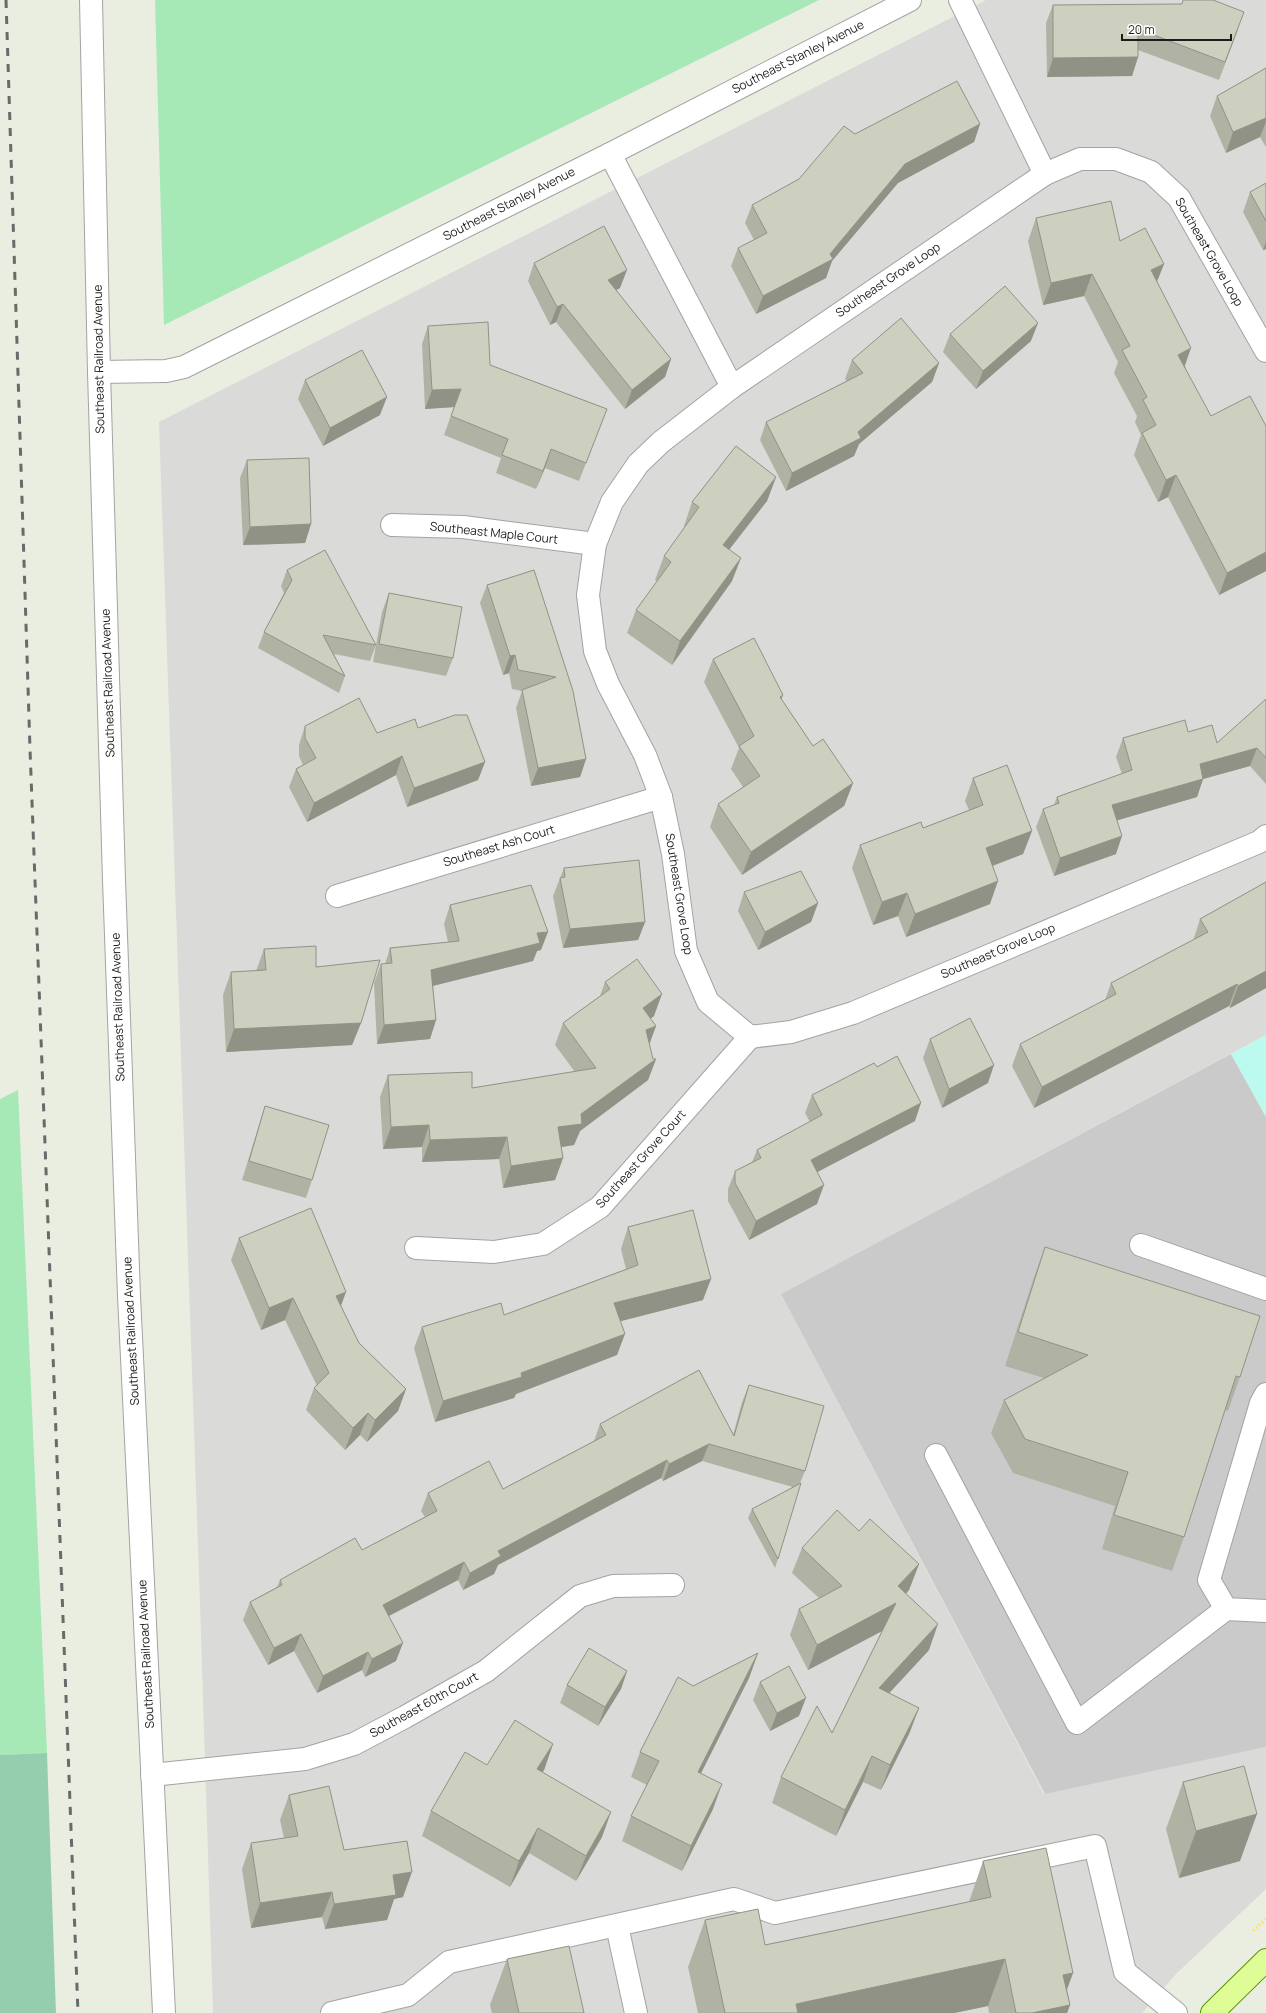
<svg xmlns="http://www.w3.org/2000/svg" width="1266" height="2013" font-family="Manrope,sans-serif">
	<style>
		.residential { fill: #dadad9 }
		.religious { fill: #cacaca }
		.grass { fill: #a6e9b7 }
		.forest { fill: #95ceaf }
		.park { fill: #bcfaef }
		.lines { fill: none; stroke-linecap: round; stroke-linejoin: round }
		.minor-casing { stroke: #a3a3a3; stroke-width: 24 }
		.major-casing { stroke: #589400; stroke-width: 24 }
		.path { stroke: #fce465; stroke-width: 2.5; stroke-dasharray: 2 2; stroke-linecap: butt }
		.minor { stroke: #fff; stroke-width: 22 }
		.major { stroke: #defd97; stroke-width: 22 }
		.rail { stroke: #6a6a6a; stroke-width: 3; stroke-dasharray: 8 8; stroke-linecap: butt }
		.wall { fill: #b0b3a4 }
		.shaded-wall { fill: #909286 }
		.building { fill: #cdd0bf; stroke: #909286 }
		.labels { text-anchor: middle; stroke-width: 3; stroke-linejoin: round; paint-order: stroke }
		.street-label { font-size: 12px; fill: #1c1c1c; stroke: #fff }
	</style>
	<rect width="100%" height="100%" fill="#e9eee1"/>
	<polygon class="residential" points="986,0 1266,0 1266,1035 781,1294 1044,1794 1266,1747 1266,1889 1176,1974 1142,2013 213,2013 200,1603 159,422"/>
	<polygon class="religious" points="1231,1054 1266,1117 1266,1747 1045,1794 781,1294"/>
	<g class="grass">
		<polygon points="155,0 819,0 164,325"/>
		<polygon points="18,1090 47,1753 0,1755 0,1099"/>
	</g>
	<polygon class="forest" points="47,1753 56,2013 0,2013 0,1755"/>
	<polygon class="park" points="1266,1035 1266,1117 1231,1054"/>
	<g class="lines">
		<g class="minor-casing">
			<g id="minor">
				<polyline points="91,0 99,372 114,880 129,1296 164,2013"/>
				<polyline points="960,0 1045,174"/>
				<polyline points="610,154 732,387"/>
				<polyline points="1266,351 1179,198 1151,172 1116,159 1080,159 1045,174 732,387 661,442 638,464 612,502 595,544 588,595 595,651 608,684 645,755 661,797 673,854 686,951 708,1002 750,1037 791,1032 853,1013 1259,842 1266,836"/>
				<polyline points="99,372 166,371 184,367 610,154 910,0"/>
				<polyline points="392,525 463,527 595,544"/>
				<polyline points="337,896 661,797"/>
				<polyline points="1141,1245 1266,1289"/>
				<polyline points="416,1248 494,1252 543,1244 600,1207 750,1037"/>
				<polyline points="1266,1394 1261,1403 1209,1580 1226,1609 1266,1611"/>
				<polyline points="936,1455 1077,1723 1226,1609"/>
				<polyline points="152,1775 305,1759 354,1744 405,1717 486,1671 580,1596 613,1586 673,1585"/>
				<polyline points="617,1926 636,2013"/>
				<polyline points="332,2013 408,1995 449,1962 734,1899 775,1913 1095,1846 1125,1972 1176,2013"/>
			</g>
		</g>
		<g class="major-casing">
			<polyline id="major" points="1212,2013 1266,1960"/>
		</g>
		<polyline class="path" points="1253,1931 1266,1919"/>
		<use href="#minor" class="minor"/>
		<use href="#major" class="major"/>
		<polyline class="rail" points="6,0 30,749 78,2013"/>
	</g>
	<g class="wall">
		<polygon points="1053,5 1238,30 1219,80 1138,50 1138,57 1132,76 1047,77 1046,23"/>
		<polygon points="1266,68 1266,147 1260,137 1226,153 1210,116 1217,96"/>
		<polygon points="980,124 974,142 898,183 832,261 826,278 756,314 731,266 738,248 754,240 745,223 752,205 799,179 855,134"/>
		<polygon points="1266,183 1266,249 1263,250 1243,212 1250,192"/>
		<polygon points="1036,218 1120,241 1164,264 1157,282 1185,366 1266,571 1219,595 1168,497 1158,502 1134,455 1141,435 1135,422 1137,416 1114,373 1118,362 1084,296 1043,305 1028,241"/>
		<polygon points="534,263 620,288 616,290 671,359 665,377 625,409 556,322 550,325 528,281"/>
		<polygon points="428,326 490,365 607,409 579,481 545,468 536,489 496,473 501,458 444,435 454,407 425,409 422,344"/>
		<polygon points="950,334 1031,341 976,389 943,352"/>
		<polygon points="852,360 939,363 932,382 859,444 854,456 786,491 760,440 766,422 847,381 845,379"/>
		<polygon points="305,380 380,415 323,446 298,399"/>
		<polygon points="247,460 311,524 305,543 243,545 240,478"/>
		<polygon points="776,477 767,501 729,549 732,581 672,665 627,633 636,610 657,581 655,580 664,556 685,527 684,526 692,502"/>
		<polygon points="287,570 376,645 370,661 334,654 345,676 339,693 258,648 264,632 284,593 281,586"/>
		<polygon points="534,570 586,759 580,777 531,786 516,708 522,691 512,689 509,673 503,675 480,603 487,585"/>
		<polygon points="389,593 453,658 446,676 373,662 382,612"/>
		<polygon points="713,659 782,700 813,746 853,783 844,806 742,875 710,827 718,804 743,787 731,769 739,748 704,682"/>
		<polygon points="1266,699 1266,784 1250,766 1203,779 1197,797 1117,820 1116,854 1054,876 1036,827 1043,809 1054,805 1057,797 1122,774 1116,757 1123,738 1188,732 1217,743"/>
		<polygon points="305,726 377,733 418,728 485,762 478,780 407,807 396,775 307,822 289,787 296,769 303,765 299,756 299,745"/>
		<polygon points="973,778 1032,831 1023,854 993,866 990,904 906,937 898,916 873,925 852,868 860,845 923,828 969,810 965,801"/>
		<polygon points="564,868 645,922 638,940 563,948 553,896"/>
		<polygon points="1266,882 1266,988 1230,1008 1229,1006 1034,1108 1012,1066 1020,1044 1105,1000 1111,983 1193,941 1200,919"/>
		<polygon points="744,892 818,903 811,922 758,950 738,911"/>
		<polygon points="450,905 541,950 537,951 533,961 433,986 436,1020 430,1039 377,1044 374,983 381,964 385,964 390,948 448,942 444,924"/>
		<polygon points="264,949 316,967 361,1023 352,1045 226,1052 223,995 231,972 256,971"/>
		<polygon points="605,982 654,1016 650,1019 656,1026 649,1044 653,1059 656,1059 648,1080 580,1131 574,1145 561,1147 563,1158 555,1180 503,1188 499,1159 422,1162 422,1147 383,1149 380,1097 388,1075 472,1088 575,1072 555,1045 563,1023 600,996"/>
		<polygon points="930,1039 988,1083 942,1108 923,1058"/>
		<polygon points="877,1067 915,1121 817,1172 817,1204 749,1240 728,1201 728,1189 735,1171 752,1162 757,1150 810,1122 805,1113 812,1095"/>
		<polygon points="265,1106 312,1180 306,1198 242,1180 259,1125"/>
		<polygon points="628,1227 703,1300 620,1321 617,1355 516,1394 514,1398 435,1422 414,1348 422,1327 504,1315 626,1269 621,1249"/>
		<polygon points="239,1238 341,1306 359,1343 406,1389 398,1411 367,1442 360,1435 345,1450 306,1410 314,1388 317,1386 285,1320 261,1330 231,1260"/>
		<polygon points="1045,1247 1240,1377 1228,1411 1225,1410 1184,1537 1172,1571 1102,1549 1115,1506 1013,1473 991,1433 1004,1400 1044,1378 1005,1366 1033,1280"/>
		<polygon points="749,1385 805,1471 800,1483 778,1559 775,1568 748,1518 752,1509 793,1487 702,1461 663,1481 661,1478 498,1565 494,1574 463,1590 458,1580 389,1616 396,1661 365,1677 362,1670 317,1693 294,1651 268,1665 243,1620 250,1602 277,1587 280,1580 362,1550 425,1517 421,1511 428,1493 503,1489 594,1441 600,1424 733,1435 742,1402"/>
		<polygon points="859,1531 919,1564 909,1590 906,1594 929,1650 889,1693 919,1708 909,1734 881,1790 863,1782 836,1836 772,1803 781,1777 832,1733 882,1631 808,1670 790,1635 799,1609 819,1598 792,1573 802,1548"/>
		<polygon points="758,1653 749,1678 701,1773 713,1809 682,1871 622,1841 631,1816 647,1785 631,1777 640,1752 693,1686"/>
		<polygon points="627,1671 621,1689 598,1726 560,1703 567,1685"/>
		<polygon points="760,1682 799,1716 770,1731 753,1700"/>
		<polygon points="553,1744 544,1770 542,1772 602,1837 576,1881 529,1853 510,1887 422,1836 431,1811 487,1765"/>
		<polygon points="1183,1782 1240,1861 1179,1878 1166,1829"/>
		<polygon points="289,1795 344,1850 403,1897 394,1899 387,1920 325,1929 322,1917 251,1928 242,1869 251,1843 284,1838 280,1820"/>
		<polygon points="983,1861 1073,1973 1067,1990 1070,2005 1067,2013 989,2013 988,2006 954,2013 698,2013 688,1967 705,1920 765,1945 969,1902"/>
		<polygon points="507,1959 584,2013 492,2013 490,2005"/>
	</g>
	<g class="shaded-wall">
		<polygon points="1138,57 1132,76 1047,77 1053,58"/>
		<polygon points="1266,118 1266,122 1260,137 1226,153 1233,132"/>
		<polygon points="980,124 974,142 898,183 832,261 826,278 756,314 763,296 830,254 905,164"/>
		<polygon points="1266,242 1266,249 1263,250"/>
		<polygon points="1164,264 1155,286 1151,270"/>
		<polygon points="627,270 620,288 601,298 608,280"/>
		<polygon points="1092,274 1084,296 1043,305 1051,283"/>
		<polygon points="563,304 556,322 550,325 557,307"/>
		<polygon points="1038,323 1031,341 976,389 983,371"/>
		<polygon points="1191,348 1183,371 1178,355"/>
		<polygon points="671,359 665,377 625,409 632,390"/>
		<polygon points="939,363 932,382 859,444 854,456 786,491 792,473 858,432"/>
		<polygon points="461,389 455,407 425,409 432,390"/>
		<polygon points="387,397 380,415 323,446 330,428"/>
		<polygon points="551,449 545,468 536,489 543,471"/>
		<polygon points="1176,475 1168,497 1158,502 1166,480"/>
		<polygon points="776,477 767,501 715,568 723,545"/>
		<polygon points="311,524 305,543 243,545 250,527"/>
		<polygon points="1266,552 1266,571 1219,595 1227,573"/>
		<polygon points="741,558 732,581 672,665 680,641"/>
		<polygon points="515,655 509,673 503,675 510,656"/>
		<polygon points="783,695 775,718 780,697"/>
		<polygon points="1257,748 1250,766 1203,779 1197,797 1105,824 1112,805 1200,764"/>
		<polygon points="402,756 396,775 307,822 314,803"/>
		<polygon points="586,759 580,777 531,786 538,768"/>
		<polygon points="485,762 478,780 407,807 414,788"/>
		<polygon points="853,783 844,806 742,875 751,852"/>
		<polygon points="1032,831 1023,854 978,871 986,848"/>
		<polygon points="1122,836 1116,854 1054,876 1060,858"/>
		<polygon points="998,881 990,904 906,937 915,914"/>
		<polygon points="907,893 898,916 873,925 882,902"/>
		<polygon points="818,903 811,922 758,950 765,932"/>
		<polygon points="645,922 638,940 563,948 570,929"/>
		<polygon points="548,932 541,950 537,951 533,961 424,988 431,970 537,933"/>
		<polygon points="1266,971 1266,988 1230,1008 1238,986"/>
		<polygon points="1237,984 1229,1006 1034,1108 1042,1087"/>
		<polygon points="662,994 654,1016 635,1030 643,1008"/>
		<polygon points="436,1020 430,1039 377,1044 384,1025"/>
		<polygon points="361,1023 352,1045 226,1052 234,1029"/>
		<polygon points="656,1026 648,1048 646,1030"/>
		<polygon points="656,1059 648,1080 580,1131 574,1145 550,1149 558,1127 581,1114"/>
		<polygon points="994,1065 988,1083 942,1108 949,1089"/>
		<polygon points="921,1103 915,1121 804,1179 811,1160"/>
		<polygon points="429,1125 422,1147 383,1149 391,1127"/>
		<polygon points="507,1137 499,1159 422,1162 430,1140"/>
		<polygon points="563,1158 555,1180 503,1188 511,1166"/>
		<polygon points="824,1185 817,1204 749,1240 756,1221"/>
		<polygon points="711,1279 703,1300 606,1325 614,1303"/>
		<polygon points="346,1292 338,1314 336,1296"/>
		<polygon points="293,1298 285,1320 261,1330 269,1308"/>
		<polygon points="625,1334 617,1355 516,1394 514,1398 435,1422 443,1401 521,1373"/>
		<polygon points="406,1389 398,1411 367,1442 375,1420"/>
		<polygon points="368,1413 360,1435 345,1450 353,1428"/>
		<polygon points="709,1444 702,1461 663,1481 669,1464"/>
		<polygon points="667,1460 661,1478 498,1565 494,1574 463,1590 470,1573 498,1551"/>
		<polygon points="464,1562 458,1580 377,1622 383,1605"/>
		<polygon points="919,1564 909,1590 895,1606 886,1629 808,1670 817,1645 898,1586"/>
		<polygon points="938,1624 929,1650 870,1714 879,1688"/>
		<polygon points="301,1634 294,1651 268,1665 274,1648"/>
		<polygon points="403,1643 396,1661 365,1677 372,1659"/>
		<polygon points="368,1652 362,1670 317,1693 323,1676"/>
		<polygon points="758,1653 749,1678 689,1797 698,1772"/>
		<polygon points="627,1671 621,1689 598,1726 605,1707"/>
		<polygon points="806,1698 799,1716 770,1731 777,1713"/>
		<polygon points="919,1708 909,1734 881,1790 890,1765"/>
		<polygon points="553,1744 544,1770 528,1795 537,1769"/>
		<polygon points="872,1756 863,1782 836,1836 845,1810"/>
		<polygon points="722,1784 713,1809 682,1871 691,1846"/>
		<polygon points="611,1812 602,1837 576,1881 586,1856"/>
		<polygon points="1257,1814 1240,1861 1179,1878 1196,1831"/>
		<polygon points="538,1828 529,1853 510,1887 519,1861"/>
		<polygon points="412,1872 403,1897 394,1899 387,1920 325,1929 334,1904 393,1875"/>
		<polygon points="332,1892 322,1917 251,1928 260,1903"/>
		<polygon points="1005,1959 988,2006 954,2013 792,2013 796,2004"/>
		<polygon points="1073,1973 1060,2007 1070,2005 1067,2013 1032,2013 1063,1975"/>
	</g>
	<g class="building">
		<polygon points="1183,0 1213,0 1244,12 1225,62 1138,29 1138,57 1053,58 1053,5 1182,4"/>
		<polygon points="1266,68 1266,118 1233,132 1217,96"/>
		<polygon points="957,81 980,124 905,164 830,254 833,259 763,296 738,248 767,233 752,205 799,179 844,126 855,134"/>
		<polygon points="1266,183 1266,221 1250,192"/>
		<polygon points="1111,201 1120,241 1145,228 1164,264 1151,270 1191,348 1178,355 1211,416 1250,396 1266,426 1266,552 1227,573 1176,475 1166,480 1142,433 1156,425 1143,400 1147,397 1122,350 1130,346 1092,274 1051,283 1036,218"/>
		<polygon points="604,226 627,270 608,280 671,359 632,390 563,304 557,307 534,263"/>
		<polygon points="1005,286 1038,323 983,371 950,334"/>
		<polygon points="901,318 939,363 858,432 861,438 792,473 766,422 863,373 852,360"/>
		<polygon points="488,322 490,365 607,409 586,463 551,449 543,471 502,455 508,439 451,416 461,389 432,390 428,326"/>
		<polygon points="362,350 387,397 330,428 305,380"/>
		<polygon points="736,446 776,477 723,545 741,558 680,641 636,610 671,562 664,556 699,507 692,502"/>
		<polygon points="309,458 311,524 250,527 247,460"/>
		<polygon points="325,550 376,645 323,635 345,676 264,632 292,580 287,570"/>
		<polygon points="534,570 573,691 586,759 538,768 522,690 556,677 518,670 515,655 510,656 487,585"/>
		<polygon points="389,593 462,607 453,658 379,644"/>
		<polygon points="754,638 783,695 780,697 813,746 823,739 853,783 751,852 718,804 760,776 739,746 754,736 713,659"/>
		<polygon points="359,698 377,733 415,719 418,728 455,715 467,715 485,762 414,788 402,756 314,803 296,769 316,758 305,738 305,726"/>
		<polygon points="1266,699 1266,758 1257,748 1200,764 1203,779 1112,805 1122,836 1060,858 1043,809 1059,803 1057,797 1132,770 1123,738 1185,720 1188,732 1212,725 1217,743"/>
		<polygon points="1007,765 1032,831 986,848 998,881 915,914 907,893 882,902 860,845 921,822 923,828 983,805 973,778"/>
		<polygon points="639,860 645,922 570,929 560,878 565,877 564,868"/>
		<polygon points="801,871 818,903 765,932 744,892"/>
		<polygon points="1266,882 1266,971 1238,986 1237,984 1042,1087 1020,1044 1116,994 1111,983 1208,932 1200,919"/>
		<polygon points="531,885 548,932 537,933 540,943 431,970 436,1020 384,1025 381,964 392,963 390,948 459,941 450,905"/>
		<polygon points="316,946 316,967 380,960 361,1023 234,1029 231,972 266,970 264,949"/>
		<polygon points="637,959 662,994 643,1008 656,1026 646,1030 653,1059 656,1059 581,1114 582,1124 558,1127 563,1158 511,1166 507,1137 430,1140 429,1125 391,1127 388,1075 472,1072 472,1088 596,1068 563,1023 610,989 605,982"/>
		<polygon points="970,1018 994,1065 949,1089 930,1039"/>
		<polygon points="897,1056 921,1103 811,1160 824,1185 756,1221 735,1183 735,1171 761,1158 757,1150 822,1115 812,1095 874,1063 877,1067"/>
		<polygon points="265,1106 329,1125 312,1180 249,1161"/>
		<polygon points="311,1208 346,1292 336,1296 359,1343 406,1389 375,1420 368,1413 353,1428 314,1388 329,1373 293,1298 269,1308 239,1238"/>
		<polygon points="693,1210 711,1279 614,1303 625,1334 521,1373 522,1377 443,1401 422,1327 501,1303 504,1315 638,1265 628,1227"/>
		<polygon points="1045,1247 1260,1316 1240,1377 1236,1376 1184,1537 1114,1515 1128,1472 1025,1439 1004,1400 1088,1355 1018,1332"/>
		<polygon points="699,1370 734,1436 749,1385 824,1406 805,1471 709,1444 669,1464 667,1460 498,1551 501,1556 470,1573 464,1562 383,1605 403,1643 372,1659 368,1652 323,1676 301,1634 274,1648 250,1602 282,1585 280,1580 355,1538 362,1550 437,1511 428,1493 489,1461 503,1489 606,1435 600,1424"/>
		<polygon points="801,1483 778,1559 752,1509"/>
		<polygon points="837,1510 859,1531 870,1519 919,1564 898,1586 938,1624 879,1688 919,1708 890,1765 872,1756 845,1810 781,1777 817,1706 832,1733 896,1603 817,1645 799,1609 842,1586 802,1548"/>
		<polygon points="589,1648 627,1671 605,1707 567,1685"/>
		<polygon points="758,1653 698,1772 722,1784 691,1846 631,1816 659,1761 640,1752 678,1677 693,1686"/>
		<polygon points="789,1666 806,1698 777,1713 760,1682"/>
		<polygon points="515,1720 553,1744 537,1769 611,1812 586,1856 538,1828 519,1861 431,1811 465,1752 487,1765"/>
		<polygon points="1244,1766 1257,1814 1196,1831 1183,1782"/>
		<polygon points="329,1786 344,1850 407,1841 412,1872 393,1875 396,1895 334,1904 332,1892 260,1903 251,1843 298,1836 289,1795"/>
		<polygon points="1046,1848 1073,1973 1063,1975 1070,2005 1032,2013 1016,2013 1005,1959 796,2004 798,2013 725,2013 705,1920 758,1909 765,1945 833,1931 991,1897 983,1861"/>
		<polygon points="569,1946 584,2013 519,2013 507,1959"/>
	</g>
	<g class="labels">
		<g class="street-label">
			<text transform="translate(798 57) rotate(-27)" y="4">Southeast Stanley Avenue</text>
			<text transform="translate(509 204) rotate(-27)" y="4">Southeast Stanley Avenue</text>
			<text transform="translate(1209 252) rotate(60)" y="4">Southeast Grove Loop</text>
			<text transform="translate(888 280) rotate(-34)" y="4">Southeast Grove Loop</text>
			<text transform="translate(99 359) rotate(-91)" y="4">Southeast Railroad Avenue</text>
			<text transform="translate(494 533) rotate(6)" y="4">Southeast Maple Court</text>
			<text transform="translate(108 683) rotate(-92)" y="4">Southeast Railroad Avenue</text>
			<text transform="translate(499 846) rotate(-17)" y="4">Southeast Ash Court</text>
			<text transform="translate(679 894) rotate(81)" y="4">Southeast Grove Loop</text>
			<text transform="translate(998 951) rotate(-23)" y="4">Southeast Grove Loop</text>
			<text transform="translate(118 1007) rotate(-92)" y="4">Southeast Railroad Avenue</text>
			<text transform="translate(641 1159) rotate(-48)" y="4">Southeast Grove Court</text>
			<text transform="translate(131 1331) rotate(-93)" y="4">Southeast Railroad Avenue</text>
			<text transform="translate(146 1654) rotate(-93)" y="4">Southeast Railroad Avenue</text>
			<text transform="translate(424 1705) rotate(-29)" y="4">Southeast 60th Court</text>
		</g>
	</g>
	<path d="M1122 34v6h109v-6" fill="none" stroke="#1c1c1c" stroke-width="2"/>
	<text x="1128" y="34" font-size="12" fill="#1c1c1c" stroke="#ffffff" stroke-width="3" paint-order="stroke">20 m</text>
</svg>
